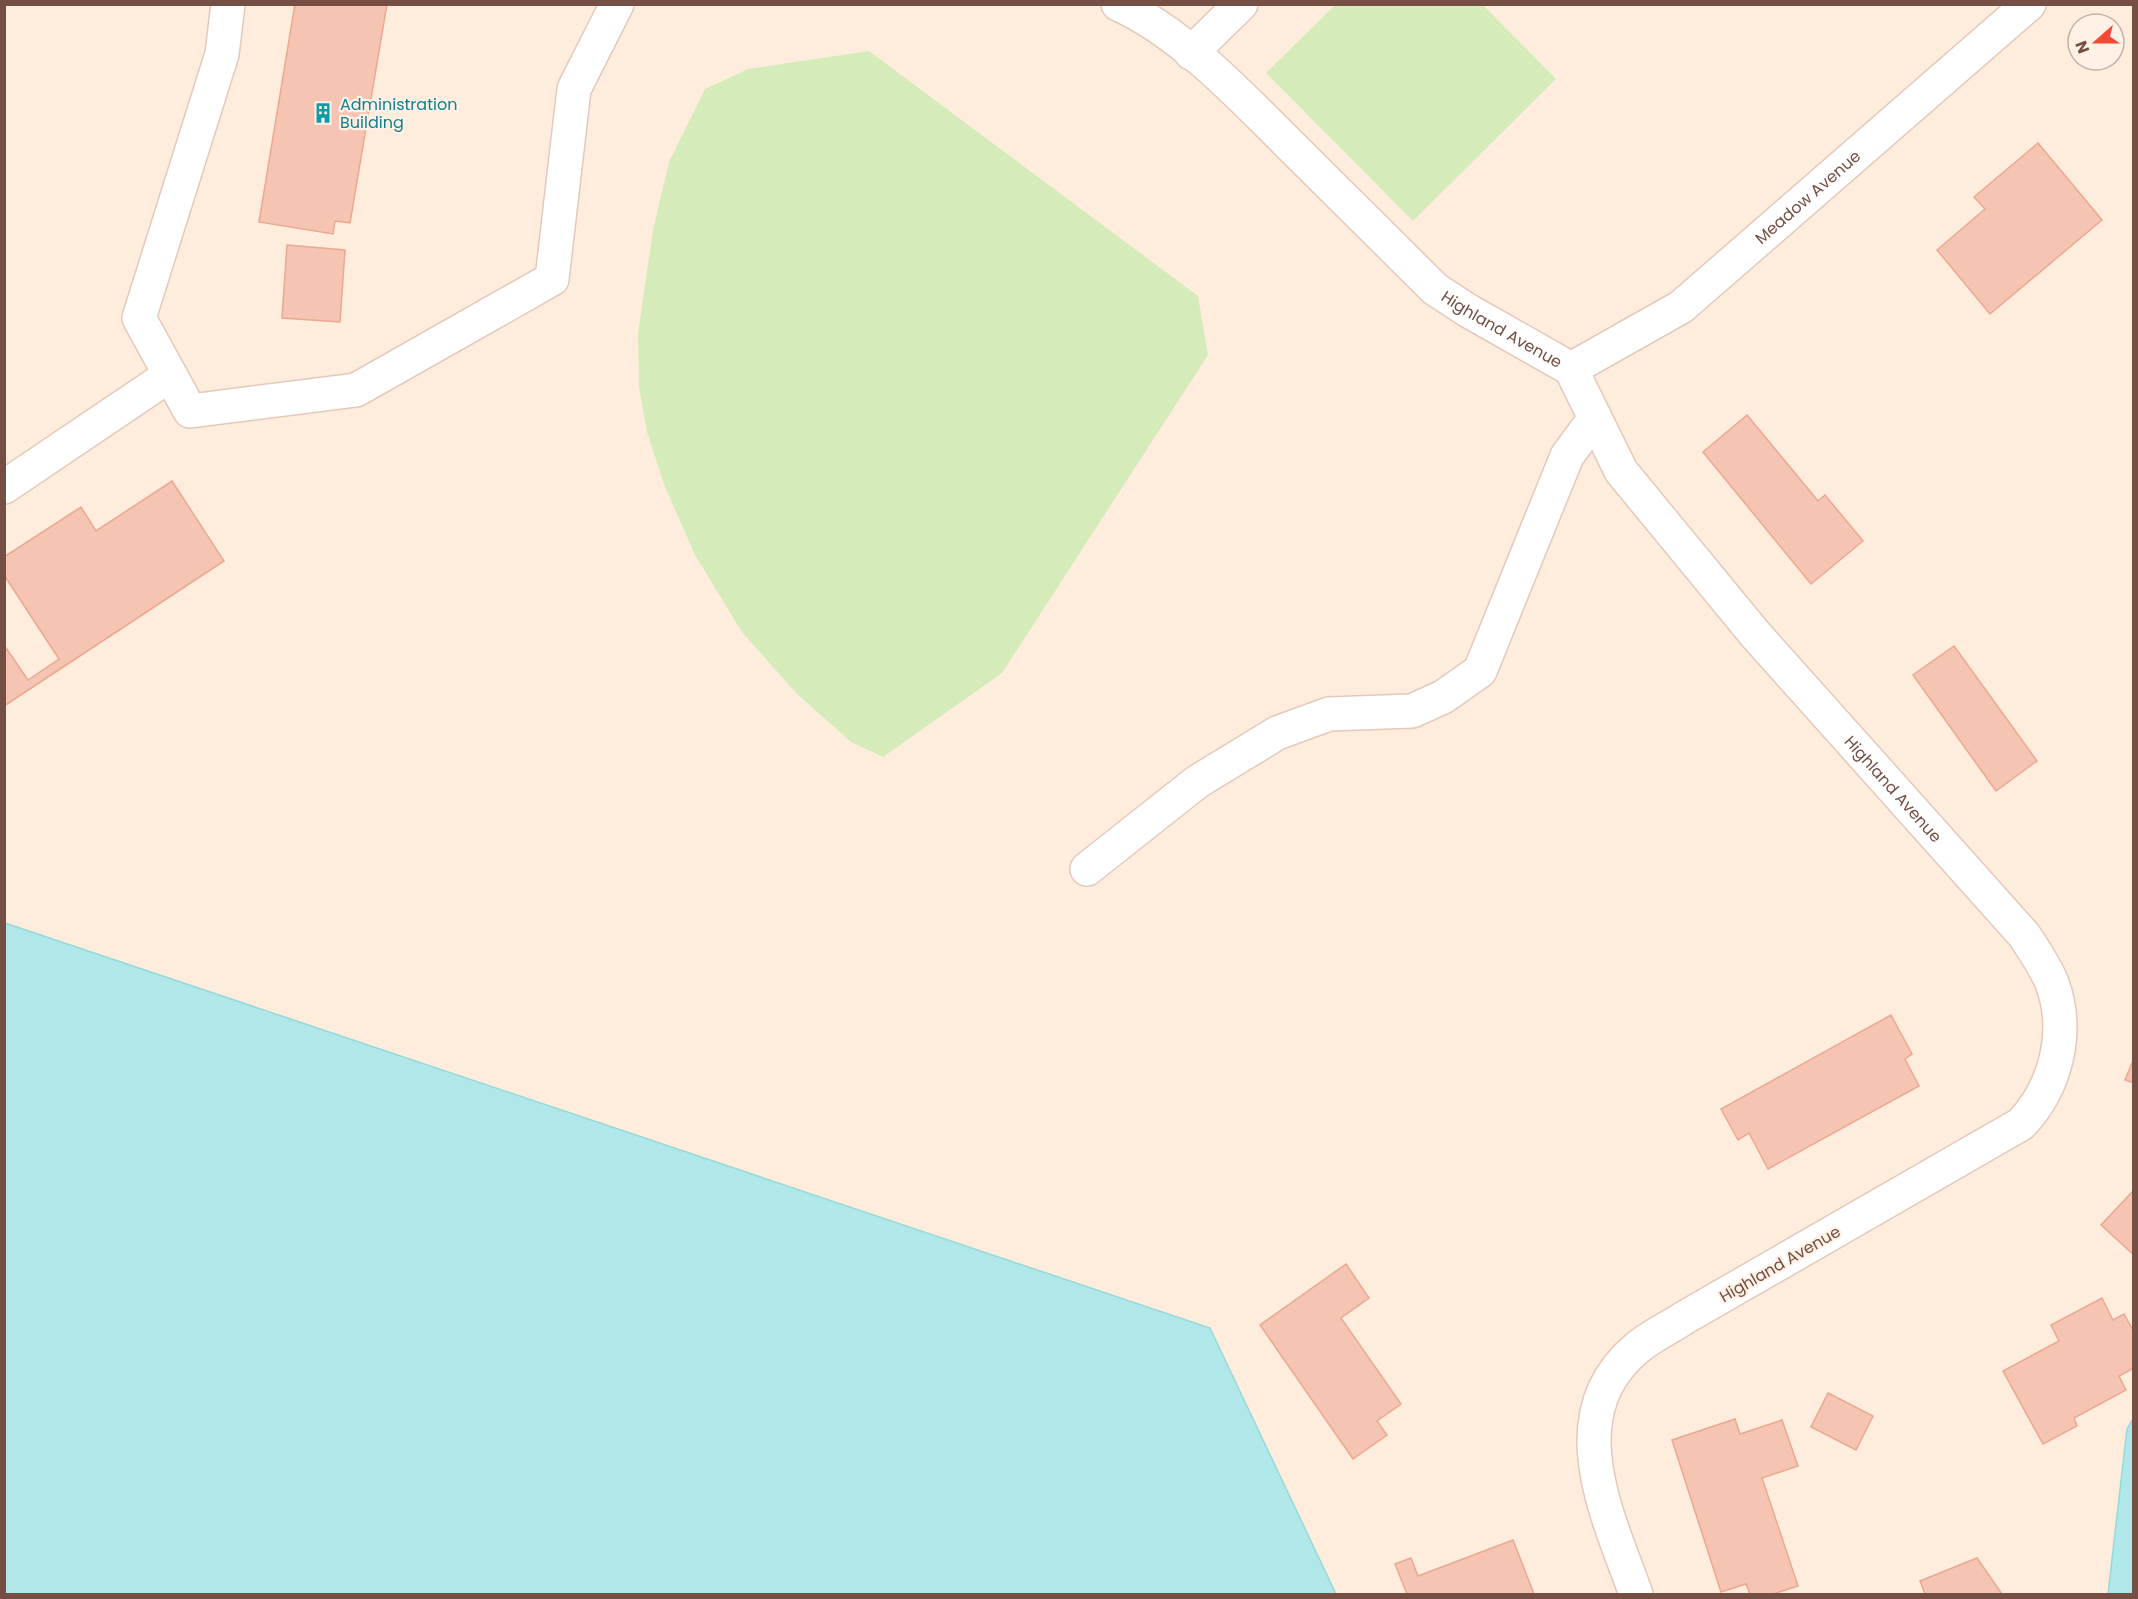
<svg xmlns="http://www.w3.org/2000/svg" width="2138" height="1599" viewBox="0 0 2138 1599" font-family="Poppins,sans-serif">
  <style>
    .green { fill: #d5ecba }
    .water { fill: #b0e8e9; stroke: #95d9db; stroke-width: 1.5 }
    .building { fill: #f6c4b2; stroke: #eaa891; stroke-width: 1.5 }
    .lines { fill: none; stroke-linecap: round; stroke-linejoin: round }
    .minor-casing { stroke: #e4c9bb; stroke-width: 36 }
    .minor { stroke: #fff; stroke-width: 33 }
    .labels { text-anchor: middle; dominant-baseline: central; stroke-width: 4.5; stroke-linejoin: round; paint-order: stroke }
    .culture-label { font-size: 16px; fill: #0d838f; stroke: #fff1e5; text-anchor: start }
    .street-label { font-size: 16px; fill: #754f43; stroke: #fff1e5 }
  </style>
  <rect width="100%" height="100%" fill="#feeddc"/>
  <!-- green -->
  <g class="green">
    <polygon points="1482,4 1556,79 1413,221 1266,73 1335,5"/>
    <polygon points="869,51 1198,296 1208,355 1002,673 883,757 851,742 797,694 742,632 695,555 665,487 647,432 639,387 638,334 653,230 669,162 705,89 748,69"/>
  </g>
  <!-- water -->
  <g class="water">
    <polygon points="5,923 1210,1328 1336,1594 5,1594"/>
    <polygon points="2133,1419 2133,1594 2108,1594 2127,1429"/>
  </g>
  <!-- building -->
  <g class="building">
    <polygon points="295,4 387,4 350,223 335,221 333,234 259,222"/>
    <polygon points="2038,143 2102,220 1990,314 1937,250 1985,209 1974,197"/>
    <polygon points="287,245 345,250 340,322 282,318"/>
    <polygon points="1747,415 1818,501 1825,495 1863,541 1811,584 1703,452"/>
    <polygon points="172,481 224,561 4,706 4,645 28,680 59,659 4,575 4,557 81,507 96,531"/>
    <polygon points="1954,646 2037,761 1996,791 1913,675"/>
    <polygon points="1891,1015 1912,1054 1905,1059 1919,1086 1768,1169 1749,1133 1738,1140 1721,1109"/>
    <polygon points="2134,1058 2134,1083 2125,1080"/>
    <polygon points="2134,1190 2134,1255 2101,1225"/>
    <polygon points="1346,1264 1369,1298 1341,1318 1401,1404 1377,1421 1387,1435 1353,1459 1260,1325"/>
    <polygon points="2102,1298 2113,1320 2124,1314 2134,1332 2134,1368 2119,1376 2126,1390 2074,1418 2077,1426 2043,1444 2003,1371 2059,1341 2051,1325"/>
    <polygon points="1828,1393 1873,1416 1856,1450 1811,1427"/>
    <polygon points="1735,1419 1740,1434 1782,1420 1798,1466 1762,1478 1798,1586 1773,1594 1750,1594 1746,1584 1721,1592 1672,1440"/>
    <polygon points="1513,1540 1534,1594 1407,1594 1395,1564 1411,1558 1418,1576"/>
    <polygon points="1977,1558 2002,1594 1925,1594 1920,1581"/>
  </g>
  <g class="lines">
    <!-- minor casing -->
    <g class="minor-casing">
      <g id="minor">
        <polyline points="228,4 222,54 139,318 190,411 356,390 552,279 574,89 617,4"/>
        <path id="s1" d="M1118 4C1180 32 1237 92 1285 140 1335 189 1385 239 1435 289L1467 310 1571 369 1621 471 1755 634 2024 935C2034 950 2045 966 2052 983 2070 1032 2056 1087 2021 1124L1684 1318C1669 1328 1651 1336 1637 1348 1557 1415 1608 1516 1636 1594"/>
        <polyline points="1191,53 1241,4"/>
        <path id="s2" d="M1571 369 1681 307 2029 4"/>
        <polyline points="4,487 170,375"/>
        <polyline points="1087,869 1197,782 1277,733 1329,714 1412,711 1443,697 1480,671 1567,456 1595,418"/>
      </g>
    </g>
    <!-- minor -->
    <use href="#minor" class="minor"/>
  </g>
  <!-- icons -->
  <defs>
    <g id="building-bare" transform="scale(1.62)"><path d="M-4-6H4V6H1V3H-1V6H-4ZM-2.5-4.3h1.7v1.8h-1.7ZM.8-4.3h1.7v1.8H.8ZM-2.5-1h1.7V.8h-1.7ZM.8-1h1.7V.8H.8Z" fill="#0f9aa8" stroke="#fff1e5" stroke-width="2.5" paint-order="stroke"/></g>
  </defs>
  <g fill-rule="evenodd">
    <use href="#building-bare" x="323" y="113"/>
  </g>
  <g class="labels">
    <!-- culture labels -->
    <g class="culture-label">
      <text x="340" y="104">Administration<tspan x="340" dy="18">Building</tspan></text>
    </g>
    <!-- street labels -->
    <g class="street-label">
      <text stroke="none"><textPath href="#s2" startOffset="294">Meadow Avenue</textPath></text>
      <text stroke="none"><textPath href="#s1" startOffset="506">Highland Avenue</textPath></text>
      <text stroke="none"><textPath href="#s1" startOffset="1118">Highland Avenue</textPath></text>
      <text transform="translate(1780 1264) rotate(-30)">Highland Avenue</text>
    </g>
  </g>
  <!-- border -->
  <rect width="2138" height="1599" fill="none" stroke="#754f43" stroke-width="12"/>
  <!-- north arrow -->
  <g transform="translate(2096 42) rotate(249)"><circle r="28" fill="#fff1e5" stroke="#c8b0a4" stroke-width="1.5"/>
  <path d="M0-4.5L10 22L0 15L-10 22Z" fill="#f54835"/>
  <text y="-9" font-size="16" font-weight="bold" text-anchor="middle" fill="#754f43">N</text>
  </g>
</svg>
